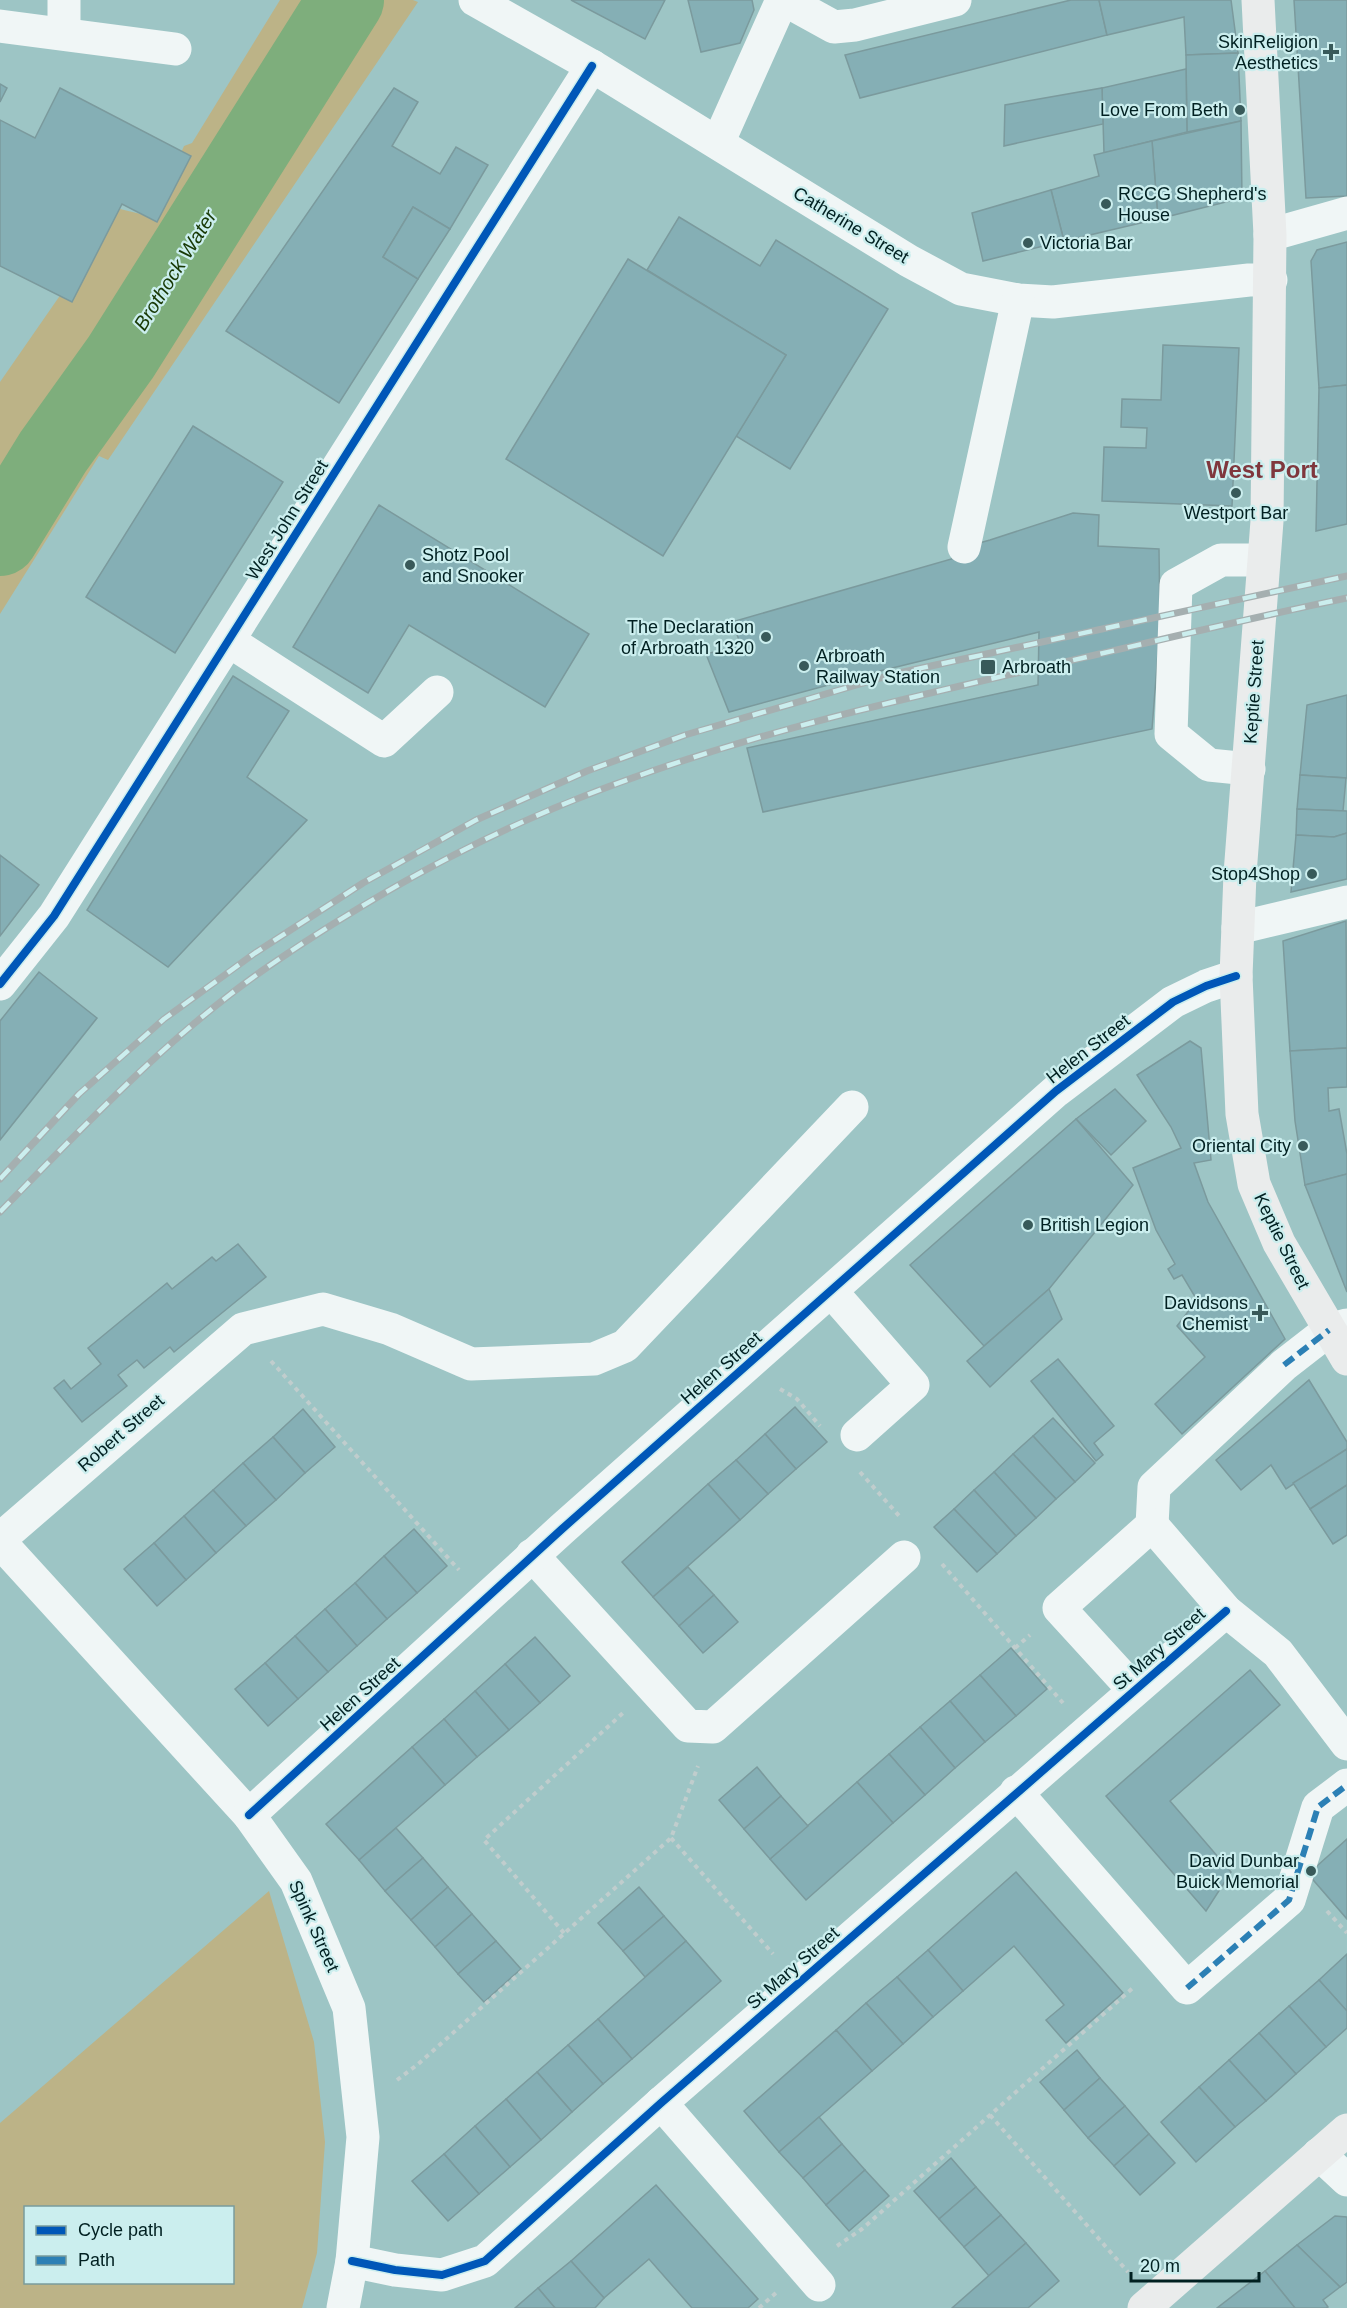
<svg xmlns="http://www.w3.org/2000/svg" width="1347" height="2308" viewBox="0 0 1347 2308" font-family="Helvetica,sans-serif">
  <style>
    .green { fill: #bcb387; fill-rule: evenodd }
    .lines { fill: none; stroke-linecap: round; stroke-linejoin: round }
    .river { stroke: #7eae7c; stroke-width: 76 }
    .building { fill: #85afb5; stroke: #7b9a9d; stroke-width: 1.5 }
    .path { stroke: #c0cdcd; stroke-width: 4; stroke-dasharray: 4.5 4.5; stroke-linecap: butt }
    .minor { stroke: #f0f6f6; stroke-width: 33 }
    .major { stroke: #eaecec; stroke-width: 33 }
    .rail-casing { stroke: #a5afb0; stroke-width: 7 }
    .rail { stroke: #cbeeee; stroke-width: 4.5; stroke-dasharray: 14; stroke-linecap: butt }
    .quiet { stroke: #2c80b5; stroke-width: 6; stroke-dasharray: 12 6; stroke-linecap: butt }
    .cycleway-casing { stroke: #cbeeee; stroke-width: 11 }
    .cycleway { stroke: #0057b8; stroke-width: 8 }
    .poi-dot { fill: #385a5a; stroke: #cbeeee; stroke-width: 2 }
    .labels { text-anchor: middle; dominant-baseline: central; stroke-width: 4.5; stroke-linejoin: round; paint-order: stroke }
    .poi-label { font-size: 18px; fill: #012021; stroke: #cbeeee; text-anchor: end }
    .street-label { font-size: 18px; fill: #012021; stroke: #cbeeee }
    .water-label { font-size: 20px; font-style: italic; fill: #183905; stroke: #cbeeee }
    .district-label { font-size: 24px; font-weight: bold; fill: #7f373d; stroke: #cbeeee }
  </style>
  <rect width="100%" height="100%" fill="#9dc5c5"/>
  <!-- green -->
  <g class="green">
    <polygon points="280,0 413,0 418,2 108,460 99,456 0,614 0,382 120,209 153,217 184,146 192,143"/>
    <path d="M269 1891 314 2042 325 2142 317 2253 302 2308H0V2123ZM26 2208H232V2282H26Z"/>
  </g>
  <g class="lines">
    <!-- river -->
    <polyline class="river" points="0,538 53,452 121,357 346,0"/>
  </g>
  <!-- building -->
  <g class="building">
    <polygon points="571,0 665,0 645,39"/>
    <polygon points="688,0 752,0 754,10 740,43 701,52"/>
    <polygon points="1071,0 1099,0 1107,35 860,98 845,55"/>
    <polygon points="1099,0 1231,0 1238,53 1186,55 1184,17 1107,35"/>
    <polygon points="1294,0 1347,0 1347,196 1306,198"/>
    <polygon points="1238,53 1241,121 1187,132 1186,55"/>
    <polygon points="1186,69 1187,132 1104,153 1102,88"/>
    <polygon points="0,84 7,88 0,102"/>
    <polygon points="60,88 191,156 157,222 122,204 72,302 0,266 0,120 35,138"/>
    <polygon points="394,88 418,102 392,146 440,174 456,147 488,165 450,229 413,207 383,257 418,279 339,403 226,331"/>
    <polygon points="1102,88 1103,124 1004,146 1005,105"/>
    <polygon points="1241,121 1242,198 1158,219 1152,141"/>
    <polygon points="1152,141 1158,219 1064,241 1051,190 1099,176 1094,155"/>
    <polygon points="1051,190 1064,241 983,261 972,213"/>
    <polygon points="413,207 450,229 418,279 383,257"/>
    <polygon points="679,217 760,266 776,240 888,309 790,469 736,436 786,355 647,270"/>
    <polygon points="1347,242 1347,385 1319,388 1311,261 1317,250"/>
    <polygon points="628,259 786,355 663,556 506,459"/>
    <polygon points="1163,345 1239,348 1232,506 1102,501 1104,447 1146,448 1147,428 1121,427 1122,399 1161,400"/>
    <polygon points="1347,385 1347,524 1316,531 1319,388"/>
    <polygon points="193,426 283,482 175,653 86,597"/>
    <polygon points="379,505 589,634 545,707 409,625 368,693 293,647"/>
    <polygon points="1073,513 1099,515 1098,546 1159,549 1160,627 1152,729 763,812 747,748 1038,685 1039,632 880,671 729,712 706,654 741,645 732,622 955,558 954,550 990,540"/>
    <polygon points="233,676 289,711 247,777 307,820 168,967 87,910"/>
    <polygon points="1347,695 1347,778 1300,775 1307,705"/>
    <polygon points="1300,775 1346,778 1343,811 1297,809"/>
    <polygon points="1297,809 1347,811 1347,833 1334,837 1296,835"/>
    <polygon points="1347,833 1347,879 1291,892 1296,835 1334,837"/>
    <polygon points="0,855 39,885 0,936"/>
    <polygon points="1346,921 1347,1048 1290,1051 1283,941"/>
    <polygon points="39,972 97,1018 0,1140 0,1021"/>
    <polygon points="1190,1041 1201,1048 1211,1160 1194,1163 1208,1202 1285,1339 1182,1434 1155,1404 1205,1357 1177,1326 1197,1300 1182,1275 1174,1279 1168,1269 1175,1264 1156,1230 1133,1168 1181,1148 1171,1127 1137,1075"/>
    <polygon points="1347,1048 1347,1087 1328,1088 1329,1111 1339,1109 1347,1154 1347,1174 1305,1185 1295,1121 1290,1051"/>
    <polygon points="1115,1089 1146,1121 1111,1155 1076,1119"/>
    <polygon points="1076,1119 1133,1185 1049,1289 984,1346 910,1265"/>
    <polygon points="1347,1174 1347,1292 1305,1185"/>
    <polygon points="238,1244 266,1277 174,1352 170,1347 144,1368 137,1360 118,1375 127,1386 82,1422 54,1388 64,1380 71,1389 101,1364 88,1348 167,1283 172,1289 212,1257 216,1261"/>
    <polygon points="1049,1289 1062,1319 990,1387 967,1361"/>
    <polygon points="1058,1359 1114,1426 1094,1443 1103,1455 1096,1461 1031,1381"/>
    <polygon points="1309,1380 1347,1442 1347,1449 1286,1489 1271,1465 1241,1490 1216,1460"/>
    <polygon points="795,1407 827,1442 796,1469 765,1434"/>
    <polygon points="303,1409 335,1447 305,1473 273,1437"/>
    <polygon points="1053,1418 1095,1463 1075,1482 1033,1436"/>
    <polygon points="765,1434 796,1469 768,1494 736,1460"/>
    <polygon points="1033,1436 1075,1482 1056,1499 1013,1454"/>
    <polygon points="273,1437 305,1473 276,1500 243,1463"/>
    <polygon points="1347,1449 1347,1485 1310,1509 1293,1483"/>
    <polygon points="1013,1454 1056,1499 1036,1518 994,1472"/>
    <polygon points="736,1460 768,1494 740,1520 708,1484"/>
    <polygon points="243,1463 276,1500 246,1526 213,1490"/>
    <polygon points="994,1472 1036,1518 1016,1536 974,1490"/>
    <polygon points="708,1484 740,1520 653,1597 622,1562"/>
    <polygon points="1347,1485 1347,1535 1333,1544 1310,1509"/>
    <polygon points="213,1490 246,1526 216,1553 184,1516"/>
    <polygon points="974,1490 1016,1536 997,1554 954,1509"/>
    <polygon points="954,1509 997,1554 977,1572 934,1527"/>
    <polygon points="184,1516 216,1553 186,1580 154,1543"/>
    <polygon points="414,1529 447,1566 417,1593 384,1556"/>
    <polygon points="154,1543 186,1580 157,1606 124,1569"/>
    <polygon points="384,1556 417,1593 387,1619 355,1583"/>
    <polygon points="688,1567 714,1595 679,1626 653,1597"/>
    <polygon points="355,1583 387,1619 357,1646 325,1609"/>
    <polygon points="714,1595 738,1622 703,1653 679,1626"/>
    <polygon points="325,1609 357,1646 328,1672 295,1636"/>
    <polygon points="295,1636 328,1672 298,1699 265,1663"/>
    <polygon points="535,1637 570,1676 540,1703 505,1664"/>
    <polygon points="1011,1648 1047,1689 1016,1716 980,1675"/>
    <polygon points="265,1663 298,1699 268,1726 235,1689"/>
    <polygon points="505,1664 540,1703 509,1730 475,1691"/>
    <polygon points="1250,1670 1280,1705 1170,1801 1231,1872 1206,1911 1106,1796"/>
    <polygon points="980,1675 1016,1716 985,1742 950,1701"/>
    <polygon points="475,1691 509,1730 477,1757 444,1719"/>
    <polygon points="950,1701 985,1742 955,1768 920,1727"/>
    <polygon points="444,1719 477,1757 445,1785 412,1747"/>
    <polygon points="920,1727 955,1768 925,1795 889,1754"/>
    <polygon points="412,1747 445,1785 359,1860 326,1824"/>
    <polygon points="889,1754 925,1795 893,1823 857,1782"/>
    <polygon points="757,1767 781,1796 744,1829 719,1800"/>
    <polygon points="857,1782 893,1823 806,1900 770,1859"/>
    <polygon points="781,1796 808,1826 770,1859 744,1829"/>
    <polygon points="396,1828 423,1858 385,1891 359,1860"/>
    <polygon points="1347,1839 1347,1919 1308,1874"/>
    <polygon points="423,1858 448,1887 411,1920 385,1891"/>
    <polygon points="1016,1872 1123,1993 1066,2043 1046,2020 1064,2005 1014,1946 963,1991 928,1950"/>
    <polygon points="448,1887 472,1914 435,1947 411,1920"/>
    <polygon points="639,1887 664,1916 623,1951 598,1923"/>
    <polygon points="472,1914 496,1941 458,1974 435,1947"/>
    <polygon points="664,1916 686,1941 645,1977 623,1951"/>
    <polygon points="496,1941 521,1969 484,2002 458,1974"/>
    <polygon points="686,1941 721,1981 632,2059 598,2019"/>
    <polygon points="928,1950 963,1991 933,2017 897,1977"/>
    <polygon points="1347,1954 1347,2011 1319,1980"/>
    <polygon points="897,1977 933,2017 903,2044 866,2003"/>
    <polygon points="1319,1980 1347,2011 1347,2028 1326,2047 1289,2006"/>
    <polygon points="866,2003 903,2044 872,2071 836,2030"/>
    <polygon points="1289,2006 1326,2047 1296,2074 1259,2033"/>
    <polygon points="598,2019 632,2059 603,2084 568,2045"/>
    <polygon points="836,2030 872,2071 779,2152 744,2111"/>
    <polygon points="1259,2033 1296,2074 1266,2101 1229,2060"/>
    <polygon points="568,2045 603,2084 572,2112 537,2072"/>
    <polygon points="1077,2050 1100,2078 1064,2110 1040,2082"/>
    <polygon points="1229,2060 1266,2101 1235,2127 1199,2087"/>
    <polygon points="537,2072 572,2112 541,2140 506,2099"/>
    <polygon points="1100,2078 1125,2106 1088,2138 1064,2110"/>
    <polygon points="1199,2087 1235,2127 1196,2162 1161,2122"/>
    <polygon points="506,2099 541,2140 510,2167 475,2126"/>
    <polygon points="1125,2106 1149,2134 1114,2166 1088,2138"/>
    <polygon points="819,2117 842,2144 803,2178 779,2152"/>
    <polygon points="475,2126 510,2167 479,2194 444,2154"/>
    <polygon points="1149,2134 1175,2163 1140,2195 1114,2166"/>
    <polygon points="842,2144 865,2170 826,2205 803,2178"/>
    <polygon points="444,2154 479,2194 448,2221 412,2181"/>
    <polygon points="951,2158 976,2187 939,2219 914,2191"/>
    <polygon points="865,2170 889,2196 849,2231 826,2205"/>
    <polygon points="656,2185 758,2299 748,2308 692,2308 649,2259 604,2298 571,2261"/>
    <polygon points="976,2187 1001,2215 964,2247 939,2219"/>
    <polygon points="1001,2215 1026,2243 989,2276 964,2247"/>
    <polygon points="1335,2216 1347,2217 1347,2282 1340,2287 1297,2245"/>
    <polygon points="1026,2243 1059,2281 1028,2308 952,2308"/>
    <polygon points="1297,2245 1340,2287 1323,2300 1328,2307 1326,2308 1295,2308 1265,2271"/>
    <polygon points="571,2261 604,2298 595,2308 555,2308 538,2288"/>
    <polygon points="1265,2271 1295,2308 1217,2308"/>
    <polygon points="538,2288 555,2308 515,2308"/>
  </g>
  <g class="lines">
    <!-- path -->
    <g class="path">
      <polyline points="271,1361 459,1570"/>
      <polyline points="780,1389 797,1399 820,1426"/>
      <polyline points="860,1472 901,1518"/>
      <polyline points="942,1564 1063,1703"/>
      <polyline points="1015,1648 1030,1635"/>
      <polyline points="671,1838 773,1954"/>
      <polyline points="1327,1911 1347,1933"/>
      <polyline points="564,1933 484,1840 623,1713"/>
      <polyline points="397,2080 417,2065 671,1838 698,1766"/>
      <polyline points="990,2115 1128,2272"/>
      <polyline points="837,2246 862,2229 1134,1987"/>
      <polyline points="759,2308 776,2293"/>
    </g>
    <!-- minor -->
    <g class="minor">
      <polyline points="475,0 592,66 909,261 961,289 1018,300 1053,302 1249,280 1271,280"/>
      <polyline points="785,0 834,27 855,25 955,0"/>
      <polyline points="0,26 175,49"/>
      <polyline points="64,33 64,0"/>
      <polyline points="718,143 782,0"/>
      <polyline points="1270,235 1347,213"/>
      <polyline points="964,547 1018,300"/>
      <polyline points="229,641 384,741 437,692"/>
      <polyline points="1249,769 1209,765 1171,734 1176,585 1221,560 1263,560"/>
      <polyline points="1238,928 1347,902"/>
      <polyline points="0,984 54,916 592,66"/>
      <polyline points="831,1291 913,1385 857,1435"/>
      <polyline points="1152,1525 1154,1487 1284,1365 1329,1330 1347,1325"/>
      <polyline points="0,1539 243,1329 323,1309 390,1329 471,1364 594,1359 625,1346 852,1107"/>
      <polyline points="0,1542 249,1815 296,1881 349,2008 363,2137 352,2261 343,2308"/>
      <polyline points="532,1555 688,1726 713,1727 904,1557"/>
      <polyline points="1134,1690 1059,1608 1152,1525 1226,1611 1278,1653 1347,1744"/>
      <polyline points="1016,1792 1187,1988 1289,1900 1318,1807 1347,1785"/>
      <polyline points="249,1815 562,1529 1056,1091 1173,1002 1206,986 1236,976"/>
      <polyline points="661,2103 819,2285"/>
      <polyline points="1319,2154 1347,2180"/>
      <polyline points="352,2261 395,2270 442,2275 485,2261 661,2103 1226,1611"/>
    </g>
    <!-- major -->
    <g class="major">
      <polyline points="1258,0 1270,235 1267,521 1240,874 1236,976 1242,1114 1254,1184 1279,1243 1347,1359"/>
      <polyline points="1144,2308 1347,2130"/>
    </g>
    <!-- rail casing -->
    <g class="rail-casing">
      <g id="rail">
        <polyline points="0,1179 79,1094 164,1019 255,953 363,883 476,820 587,771 685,735 894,674 1347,576"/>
        <path d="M0 1212C85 1125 169 1035 269 966 371 896 481 835 597 791 741 736 893 701 1043 667 1144 644 1245 619 1347 598"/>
      </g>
    </g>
    <!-- rail -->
    <use href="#rail" class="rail"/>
    <!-- quiet -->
    <g class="quiet">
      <polyline points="1284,1365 1329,1330"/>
      <polyline points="1187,1988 1289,1900 1318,1807 1347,1785"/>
    </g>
    <!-- cycleway casing -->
    <g class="cycleway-casing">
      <g id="cycleway">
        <polyline points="0,984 54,916 592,66"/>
        <polyline points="249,1815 562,1529 1056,1091 1173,1002 1206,986 1236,976"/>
        <polyline points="352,2261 395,2270 442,2275 485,2261 661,2103 1226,1611"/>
      </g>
    </g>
    <!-- cycleway -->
    <use href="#cycleway" class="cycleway"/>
  </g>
  <!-- markers -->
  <g class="poi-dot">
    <path d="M1328 43h6v6h6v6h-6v6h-6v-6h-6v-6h6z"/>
    <circle cx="1240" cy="110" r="6"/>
    <circle cx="1106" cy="204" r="6"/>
    <circle cx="1028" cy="243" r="6"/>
    <circle cx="1236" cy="493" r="6"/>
    <circle cx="410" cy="565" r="6"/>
    <circle cx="766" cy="637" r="6"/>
    <circle cx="804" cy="666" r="6"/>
    <rect x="980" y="659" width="16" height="16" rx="3"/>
    <circle cx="1312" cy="874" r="6"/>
    <circle cx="1303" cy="1146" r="6"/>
    <circle cx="1028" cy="1225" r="6"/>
    <path d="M1257 1304h6v6h6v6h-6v6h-6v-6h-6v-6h6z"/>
    <circle cx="1311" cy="1871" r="6"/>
  </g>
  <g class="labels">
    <!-- poi labels -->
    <g class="poi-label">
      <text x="1318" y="42">SkinReligion<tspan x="1318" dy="21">Aesthetics</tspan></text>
      <text x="1228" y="110">Love From Beth</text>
      <text x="1118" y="194" text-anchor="start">RCCG Shepherd's<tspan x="1118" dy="21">House</tspan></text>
      <text x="1040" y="243" text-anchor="start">Victoria Bar</text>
      <text x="1236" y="513" text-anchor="middle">Westport Bar</text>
      <text x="422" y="555" text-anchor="start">Shotz Pool<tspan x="422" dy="21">and Snooker</tspan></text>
      <text x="754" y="627">The Declaration<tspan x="754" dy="21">of Arbroath 1320</tspan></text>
      <text x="816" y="656" text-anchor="start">Arbroath<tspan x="816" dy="21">Railway Station</tspan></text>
      <text x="1002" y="667" text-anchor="start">Arbroath</text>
      <text x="1300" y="874">Stop4Shop</text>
      <text x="1291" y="1146">Oriental City</text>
      <text x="1040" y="1225" text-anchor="start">British Legion</text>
      <text x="1248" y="1303">Davidsons<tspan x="1248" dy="21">Chemist</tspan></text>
      <text x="1299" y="1861">David Dunbar<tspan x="1299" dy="21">Buick Memorial</tspan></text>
    </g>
    <!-- street labels -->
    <g class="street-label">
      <text transform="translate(851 225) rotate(31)">Catherine Street</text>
      <text transform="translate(287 520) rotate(-58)">West John Street</text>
      <text transform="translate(1254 692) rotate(-86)">Keptie Street</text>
      <text transform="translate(1088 1049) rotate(-38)">Helen Street</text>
      <text transform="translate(1282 1241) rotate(64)">Keptie Street</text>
      <text transform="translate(721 1368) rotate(-41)">Helen Street</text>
      <text transform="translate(121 1433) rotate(-41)">Robert Street</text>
      <text transform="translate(1159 1649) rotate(-41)">St Mary Street</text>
      <text transform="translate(360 1694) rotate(-42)">Helen Street</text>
      <text transform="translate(314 1926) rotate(66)">Spink Street</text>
      <text transform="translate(793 1968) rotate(-41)">St Mary Street</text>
    </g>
    <!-- water labels -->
    <g class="water-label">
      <text transform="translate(175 270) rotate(-58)">Brothock Water</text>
    </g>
    <!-- district labels -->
    <g class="district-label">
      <text x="1262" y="469">West Port</text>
    </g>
  </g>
  <!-- legend -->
  <rect x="24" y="2206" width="210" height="78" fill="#cbeeee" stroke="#7a9c9c" stroke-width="1.5"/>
  <rect x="36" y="2226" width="30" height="9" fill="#0057b8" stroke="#7a9c9c" stroke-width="1.5"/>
  <text x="78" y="2236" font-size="18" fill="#012021">Cycle path</text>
  <rect x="36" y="2256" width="30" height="9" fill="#2c80b5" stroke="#7a9c9c" stroke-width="1.5"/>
  <text x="78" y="2266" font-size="18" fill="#012021">Path</text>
  <!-- scale -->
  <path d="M1131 2272v9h128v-9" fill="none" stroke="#012021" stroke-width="3"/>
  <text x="1140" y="2272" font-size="18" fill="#012021" stroke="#cbeeee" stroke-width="4.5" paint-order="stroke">20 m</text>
</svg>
